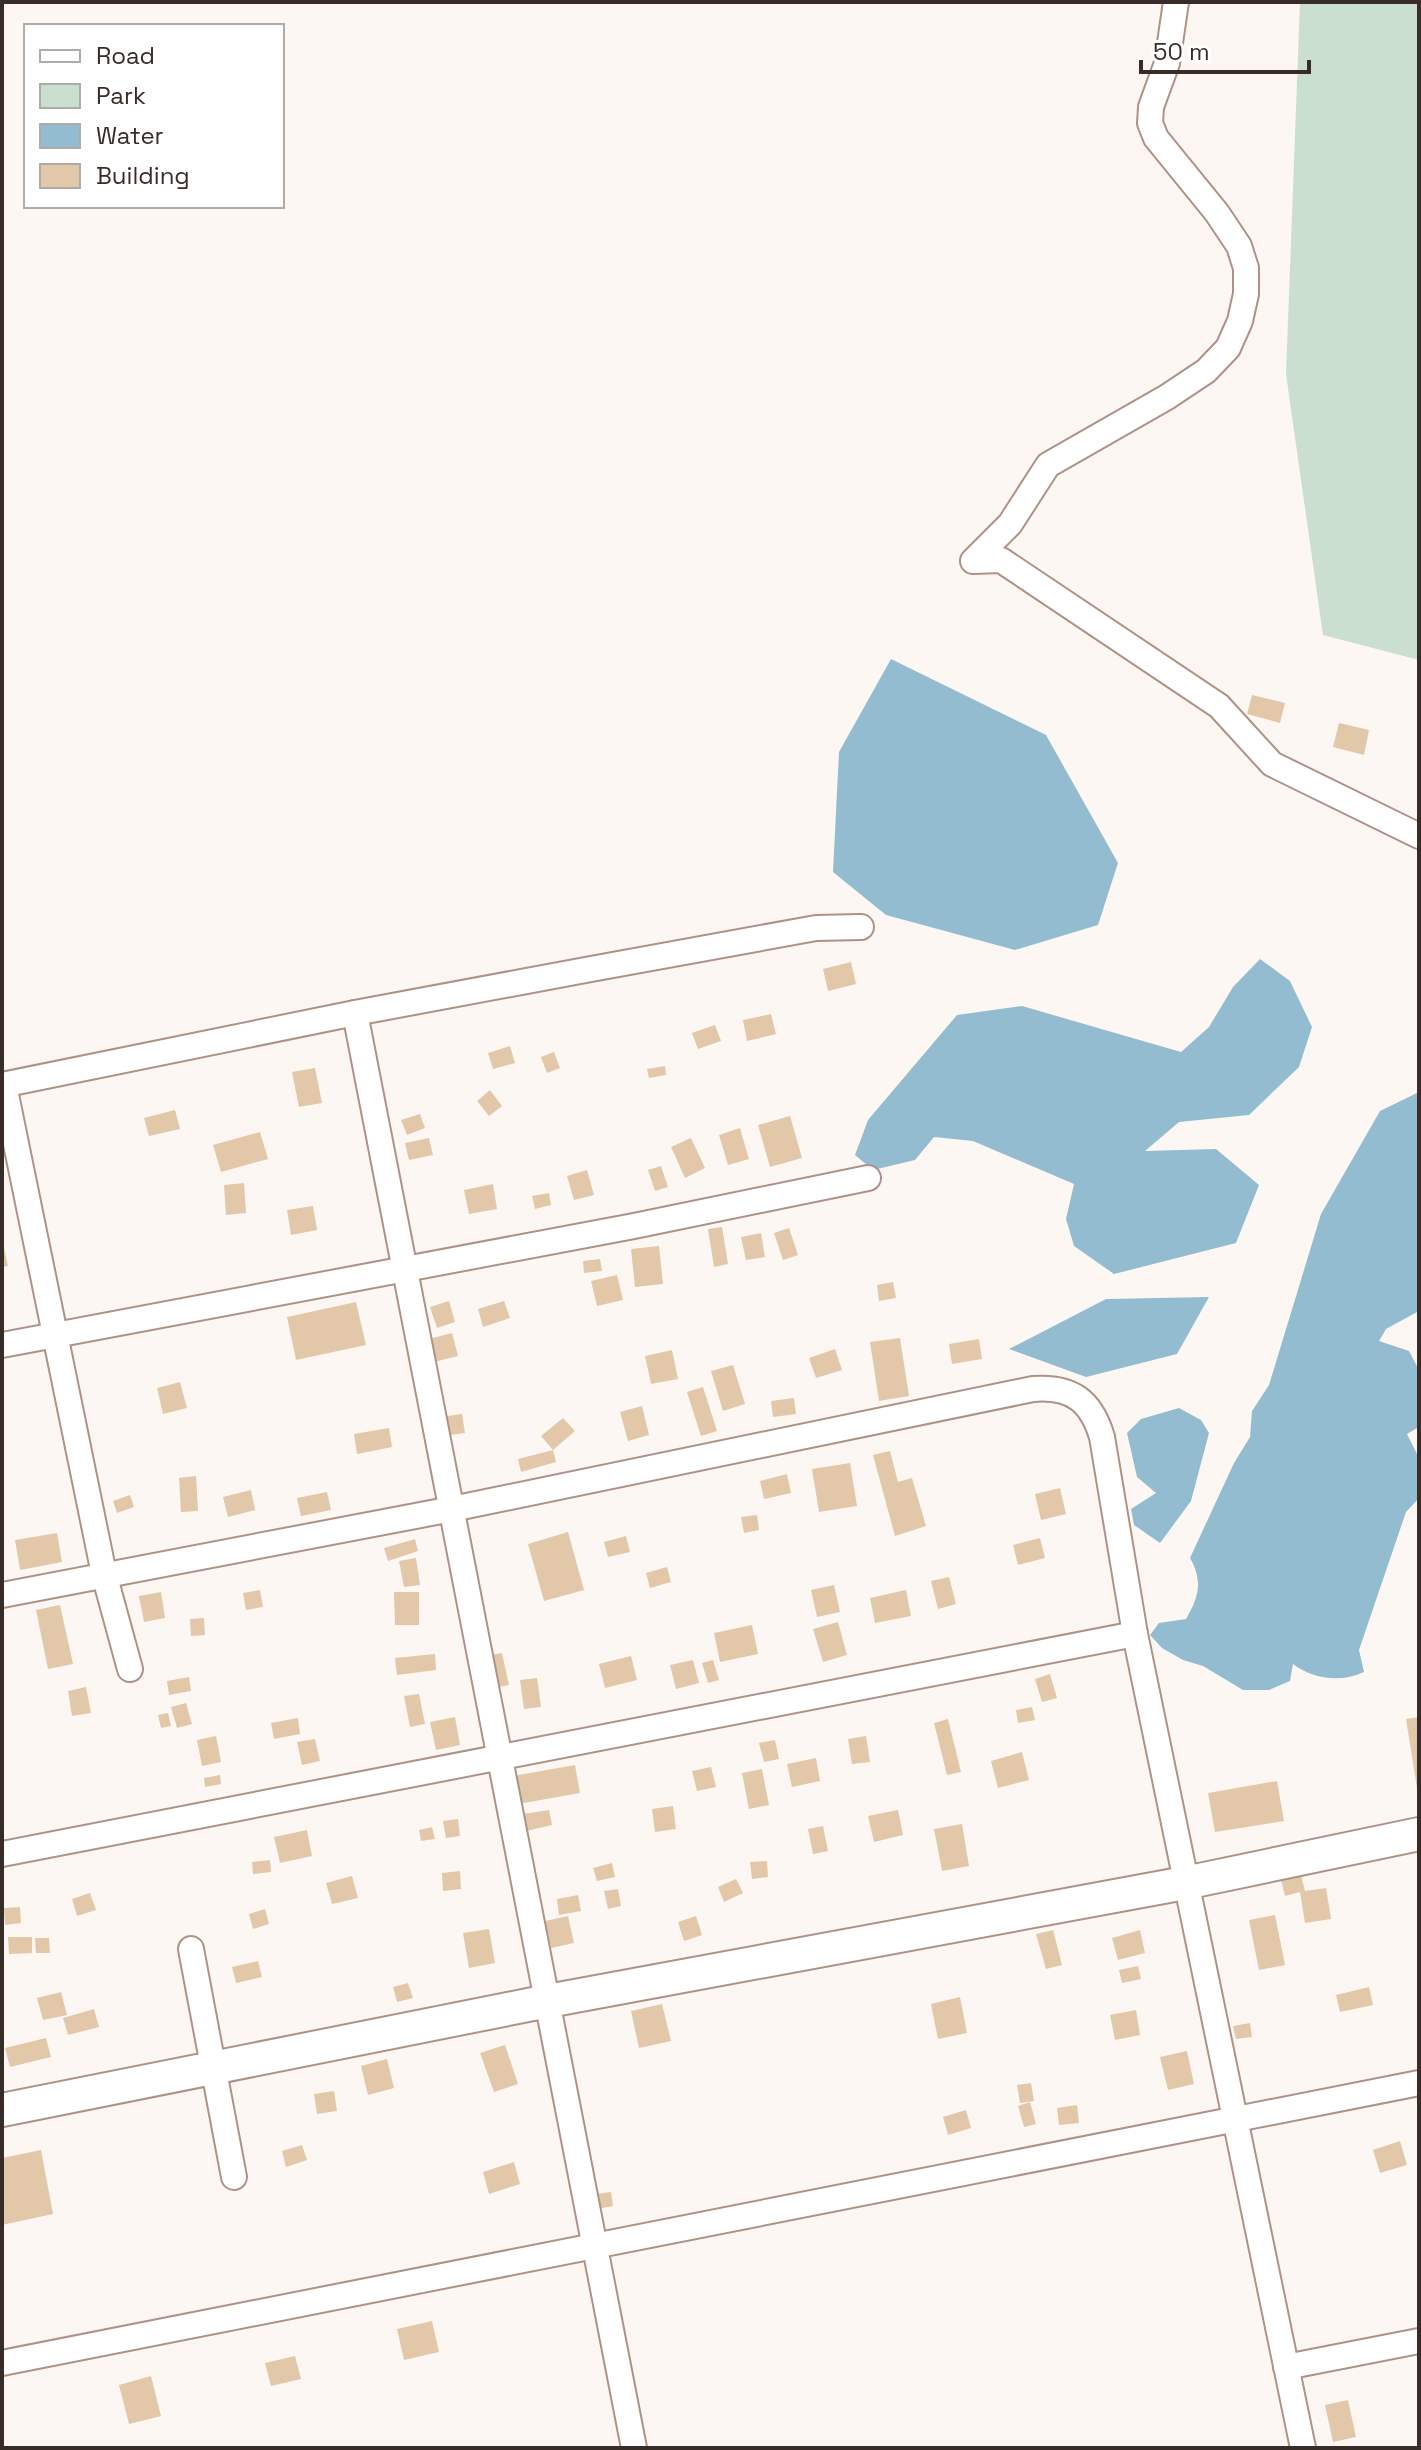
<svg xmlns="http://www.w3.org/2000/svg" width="1421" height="2450" viewBox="0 0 1421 2450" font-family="'Space Grotesk',sans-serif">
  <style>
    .green { fill: #cadfd0 }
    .water { fill: #94bcd0 }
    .building { fill: #e3c7a9 }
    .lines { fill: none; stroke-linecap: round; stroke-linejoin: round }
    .minor-casing { stroke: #af9287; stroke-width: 28 }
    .tertiary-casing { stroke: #af9287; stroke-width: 36 }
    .minor { stroke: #fff; stroke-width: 24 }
    .tertiary { stroke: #fff; stroke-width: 32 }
  </style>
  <rect width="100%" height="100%" fill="#fdf7f4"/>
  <!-- green -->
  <polygon class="green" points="1300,2 1419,2 1419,660 1323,635 1286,374"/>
  <!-- water -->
  <g class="water">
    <polygon points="891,659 1046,735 1118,863 1098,925 1015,950 886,915 833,872 839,752"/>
    <polygon points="1260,959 1290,981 1312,1027 1299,1067 1249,1115 1179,1122 1145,1151 1216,1149 1259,1185 1236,1243 1114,1274 1074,1246 1066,1219 1074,1184 973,1141 934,1137 915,1160 873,1170 855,1155 868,1120 957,1015 1022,1006 1181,1052 1209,1027 1233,987"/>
    <path d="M1419 1092V1311L1386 1329 1379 1341 1409 1351 1419 1370V1427L1407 1434 1419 1458V1498L1406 1512 1359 1650 1364 1672C1341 1683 1312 1679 1293 1664L1290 1681 1269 1690H1243L1203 1666 1183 1660 1162 1648 1150 1635 1159 1623 1186 1619C1199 1597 1203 1581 1190 1558L1234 1463 1250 1437 1252 1411 1269 1385 1321 1214 1380 1111Z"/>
    <polygon points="1209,1297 1177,1354 1086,1377 1009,1349 1106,1299"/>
    <polygon points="1179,1408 1201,1420 1209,1433 1191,1501 1160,1543 1134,1525 1131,1509 1156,1493 1137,1477 1127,1433 1141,1419"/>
  </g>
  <!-- building -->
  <g class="building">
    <polygon points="1252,695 1285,703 1280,723 1247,714"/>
    <polygon points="1339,723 1369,730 1364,755 1333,747"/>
    <polygon points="851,962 856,984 828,991 823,969"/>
    <polygon points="771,1014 776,1034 747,1041 743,1020"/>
    <polygon points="715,1025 721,1041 698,1049 692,1033"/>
    <polygon points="510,1046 515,1063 493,1069 488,1053"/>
    <polygon points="554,1052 560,1068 547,1073 541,1057"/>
    <polygon points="665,1066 666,1075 649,1078 647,1069"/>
    <polygon points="315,1068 322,1103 299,1107 292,1072"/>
    <polygon points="490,1090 502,1106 489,1116 477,1101"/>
    <polygon points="175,1110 180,1129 149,1136 144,1118"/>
    <polygon points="420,1114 425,1128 407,1135 401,1120"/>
    <polygon points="790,1116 802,1158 770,1167 758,1125"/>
    <polygon points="740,1128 749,1159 728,1165 719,1135"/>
    <polygon points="260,1132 268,1159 221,1172 213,1145"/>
    <polygon points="429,1138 433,1155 409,1160 405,1143"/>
    <polygon points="691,1138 705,1168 685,1178 671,1147"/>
    <polygon points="661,1166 668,1187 655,1191 648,1170"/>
    <polygon points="587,1170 594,1195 574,1200 567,1176"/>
    <polygon points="244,1183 246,1213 226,1215 224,1185"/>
    <polygon points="493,1184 497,1209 469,1214 464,1190"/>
    <polygon points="549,1193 551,1205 535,1209 532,1196"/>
    <polygon points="313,1206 317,1230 291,1235 287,1210"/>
    <polygon points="722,1227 728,1264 714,1267 708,1229"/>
    <polygon points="789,1228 798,1255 783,1260 774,1233"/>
    <polygon points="761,1233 765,1257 746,1260 741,1237"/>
    <polygon points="2,1239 8,1266 2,1267"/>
    <polygon points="659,1246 663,1284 635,1287 631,1249"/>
    <polygon points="600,1259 602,1271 584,1273 583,1261"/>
    <polygon points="617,1275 623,1300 597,1306 591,1281"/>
    <polygon points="893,1282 896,1298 879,1301 877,1285"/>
    <polygon points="449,1301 455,1322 437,1328 430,1307"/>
    <polygon points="504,1301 510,1318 483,1327 478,1309"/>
    <polygon points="356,1302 366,1345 296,1360 287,1317"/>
    <polygon points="452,1333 458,1356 430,1363 425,1340"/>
    <polygon points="900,1338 909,1396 879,1401 870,1342"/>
    <polygon points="979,1339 982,1359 952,1364 949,1344"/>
    <polygon points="835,1349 842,1370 816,1378 809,1358"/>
    <polygon points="672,1350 678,1379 651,1384 645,1356"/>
    <polygon points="733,1365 745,1404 723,1411 711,1371"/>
    <polygon points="180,1382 187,1408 163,1414 157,1388"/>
    <polygon points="703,1387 717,1431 701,1436 687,1392"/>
    <polygon points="794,1398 796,1414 773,1417 771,1401"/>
    <polygon points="642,1406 649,1435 628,1441 620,1412"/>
    <polygon points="462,1414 465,1433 450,1435 447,1416"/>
    <polygon points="563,1418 575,1431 553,1450 556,1462 521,1472 518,1459 553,1450 541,1436"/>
    <polygon points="389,1428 392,1447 357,1454 354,1434"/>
    <polygon points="890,1451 898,1482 912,1478 926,1526 895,1536 873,1455"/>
    <polygon points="850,1463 857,1506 819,1512 812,1469"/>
    <polygon points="787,1474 791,1493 764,1499 760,1481"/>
    <polygon points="196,1476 198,1511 181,1512 179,1478"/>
    <polygon points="1060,1488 1066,1514 1041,1520 1035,1494"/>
    <polygon points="251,1490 255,1510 228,1517 223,1497"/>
    <polygon points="327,1492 331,1510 301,1516 297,1498"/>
    <polygon points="130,1495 134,1507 117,1513 113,1501"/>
    <polygon points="757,1515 759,1530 744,1533 741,1517"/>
    <polygon points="568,1532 584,1590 544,1601 528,1544"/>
    <polygon points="57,1533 62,1562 20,1570 15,1540"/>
    <polygon points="626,1536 630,1552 608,1557 604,1542"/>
    <polygon points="1040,1538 1045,1558 1018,1565 1013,1545"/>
    <polygon points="415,1539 418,1551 388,1561 384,1548"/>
    <polygon points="416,1558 420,1585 404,1587 399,1561"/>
    <polygon points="667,1567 671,1582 650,1588 646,1573"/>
    <polygon points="949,1577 956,1604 938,1609 931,1581"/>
    <polygon points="834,1585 840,1612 817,1617 811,1590"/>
    <polygon points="260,1590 263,1607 246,1610 243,1593"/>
    <polygon points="906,1590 911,1616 875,1623 870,1598"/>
    <polygon points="161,1592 165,1618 144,1622 139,1596"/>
    <polygon points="394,1592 419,1592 419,1625 395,1625"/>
    <polygon points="60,1605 73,1664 48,1669 36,1610"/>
    <polygon points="204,1618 205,1635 191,1636 190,1619"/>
    <polygon points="838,1622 847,1655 823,1662 813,1629"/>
    <polygon points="752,1625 758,1654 720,1662 714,1633"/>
    <polygon points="502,1653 509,1685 493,1688 485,1656"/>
    <polygon points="435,1654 436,1670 397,1675 395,1658"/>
    <polygon points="631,1656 637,1680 605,1688 599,1664"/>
    <polygon points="693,1660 699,1683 676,1689 670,1665"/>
    <polygon points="713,1660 719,1680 708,1683 702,1663"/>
    <polygon points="1050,1674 1057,1698 1042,1702 1035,1679"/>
    <polygon points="189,1677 191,1691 169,1695 167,1681"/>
    <polygon points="537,1678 541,1707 524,1709 520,1680"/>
    <polygon points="86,1687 91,1713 72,1716 68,1691"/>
    <polygon points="419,1694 425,1724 410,1727 404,1696"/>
    <polygon points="186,1703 192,1724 177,1728 171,1707"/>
    <polygon points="1032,1707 1035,1720 1018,1723 1016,1710"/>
    <polygon points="168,1713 171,1726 161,1728 158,1715"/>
    <polygon points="455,1717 460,1745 436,1750 430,1722"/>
    <polygon points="1419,1717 1419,1788 1417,1788 1406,1719"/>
    <polygon points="298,1718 300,1734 274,1739 271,1723"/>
    <polygon points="948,1719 961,1772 947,1775 934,1723"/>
    <polygon points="216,1736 221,1762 202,1766 197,1740"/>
    <polygon points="866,1736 870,1762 852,1764 848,1739"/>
    <polygon points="315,1739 320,1761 302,1765 297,1742"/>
    <polygon points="775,1740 779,1759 764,1762 759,1743"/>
    <polygon points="1022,1752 1029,1780 998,1788 991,1761"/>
    <polygon points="816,1758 820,1781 792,1787 787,1764"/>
    <polygon points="575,1765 580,1793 518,1804 513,1776"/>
    <polygon points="711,1767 716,1787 697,1791 692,1771"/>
    <polygon points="762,1769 769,1805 749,1809 742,1773"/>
    <polygon points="220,1775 221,1784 205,1787 204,1778"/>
    <polygon points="1277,1781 1284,1821 1215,1832 1208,1793"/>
    <polygon points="673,1806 676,1829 655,1832 652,1809"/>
    <polygon points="549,1810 552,1825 526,1831 523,1814"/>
    <polygon points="898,1810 903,1835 874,1842 868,1816"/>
    <polygon points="458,1819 460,1836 446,1838 443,1821"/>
    <polygon points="962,1824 969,1866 942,1871 934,1829"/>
    <polygon points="823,1826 828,1851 813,1854 808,1829"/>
    <polygon points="432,1827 435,1839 421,1841 419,1830"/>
    <polygon points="307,1830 312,1856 280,1863 274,1837"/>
    <polygon points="270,1860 271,1872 253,1874 252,1862"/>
    <polygon points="767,1861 768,1877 752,1879 750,1862"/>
    <polygon points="612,1863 615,1877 597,1881 593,1868"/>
    <polygon points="460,1871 461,1889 443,1891 442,1873"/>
    <polygon points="1300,1871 1305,1891 1326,1888 1331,1919 1305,1923 1300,1892 1285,1896 1280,1876"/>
    <polygon points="352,1876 358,1898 332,1904 326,1883"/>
    <polygon points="736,1879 743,1893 724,1902 718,1887"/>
    <polygon points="618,1889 621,1906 608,1909 604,1891"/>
    <polygon points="90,1893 96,1910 77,1916 72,1899"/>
    <polygon points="578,1895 581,1911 559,1915 557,1899"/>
    <polygon points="20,1907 21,1923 5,1925 4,1908"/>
    <polygon points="265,1909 269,1924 253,1929 249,1914"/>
    <polygon points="1275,1915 1285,1965 1259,1970 1249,1920"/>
    <polygon points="568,1916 574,1943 551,1948 545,1921"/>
    <polygon points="696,1916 702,1935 684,1941 678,1922"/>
    <polygon points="489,1929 495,1963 469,1968 463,1933"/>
    <polygon points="1053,1930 1062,1965 1046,1969 1036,1934"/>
    <polygon points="1140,1930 1145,1953 1118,1960 1112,1938"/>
    <polygon points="8,1937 32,1937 32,1953 9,1954"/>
    <polygon points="35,1938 49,1938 50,1953 36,1953"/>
    <polygon points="258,1961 262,1977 236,1983 232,1967"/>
    <polygon points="1138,1966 1141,1979 1122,1983 1119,1970"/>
    <polygon points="408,1983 413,1998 397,2002 393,1987"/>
    <polygon points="1369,1987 1373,2005 1340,2012 1336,1995"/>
    <polygon points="61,1992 67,2015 43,2020 37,1998"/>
    <polygon points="960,1997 967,2033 938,2039 931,2004"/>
    <polygon points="662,2004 671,2041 639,2048 631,2011"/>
    <polygon points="94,2009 99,2027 68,2035 63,2018"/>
    <polygon points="1136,2010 1140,2035 1115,2040 1110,2015"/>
    <polygon points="1250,2023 1252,2037 1236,2039 1233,2026"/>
    <polygon points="46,2038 51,2057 10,2067 5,2048"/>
    <polygon points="505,2045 518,2084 494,2092 480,2053"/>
    <polygon points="1187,2051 1194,2084 1168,2090 1160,2057"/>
    <polygon points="387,2059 394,2088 368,2095 361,2066"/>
    <polygon points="1031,2083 1034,2101 1020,2103 1017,2085"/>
    <polygon points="334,2091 337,2111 317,2114 314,2094"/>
    <polygon points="1030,2102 1036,2124 1024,2127 1018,2106"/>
    <polygon points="1077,2105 1079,2123 1059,2125 1057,2108"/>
    <polygon points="966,2110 971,2128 948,2135 943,2117"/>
    <polygon points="1400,2141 1407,2165 1380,2173 1373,2150"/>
    <polygon points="302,2145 307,2160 286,2167 282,2151"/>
    <polygon points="41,2150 53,2214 2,2225 2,2158"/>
    <polygon points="514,2162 520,2184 489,2194 483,2172"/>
    <polygon points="611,2192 613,2206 597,2209 595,2194"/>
    <polygon points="432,2321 439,2352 404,2360 397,2329"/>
    <polygon points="295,2356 301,2379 271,2386 265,2363"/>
    <polygon points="151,2376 161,2416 129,2424 119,2385"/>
    <polygon points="1348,2400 1356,2437 1333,2442 1325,2405"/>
  </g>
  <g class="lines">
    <!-- minor casing -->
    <g class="minor-casing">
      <g id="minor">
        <polyline points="1176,2 1167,63 1151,107 1150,123 1156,138 1217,213 1239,246 1246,268 1246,294 1240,321 1228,348 1206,371 1167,397 1048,465 1010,524 973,561 1001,560 1219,706 1272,764 1419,836"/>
        <polyline points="355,1013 634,2448"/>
        <polyline points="2,1085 355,1013 591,969 816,928 861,927"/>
        <polyline points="4,1085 104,1574 130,1669"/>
        <polyline points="2,1345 634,1226 868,1178"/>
        <path d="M2 1595 452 1509 1033 1389C1071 1386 1091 1400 1102 1437L1135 1634 1303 2448"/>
        <polyline points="2,1854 1135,1634"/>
        <polyline points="191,1949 234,2177"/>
        <polyline points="2,2363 1419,2083"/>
        <polyline points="1286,2367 1419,2341"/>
      </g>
    </g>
    <!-- tertiary casing -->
    <g class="tertiary-casing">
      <polyline id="tertiary" points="2,2110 548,2001 1185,1883 1419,1834"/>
    </g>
    <!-- minor -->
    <use href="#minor" class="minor"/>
    <!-- tertiary -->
    <use href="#tertiary" class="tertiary"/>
  </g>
  <!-- border -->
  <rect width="1421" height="2450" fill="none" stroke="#382c28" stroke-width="8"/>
  <!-- legend -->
  <rect x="24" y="24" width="260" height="184" fill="#ffffff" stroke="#afaba9" stroke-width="2"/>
  <rect x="40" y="50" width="40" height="12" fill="#ffffff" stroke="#afaba9" stroke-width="2"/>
  <text x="96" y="64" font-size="24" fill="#382c28">Road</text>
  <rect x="40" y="84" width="40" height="24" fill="#cadfd0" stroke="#afaba9" stroke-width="2"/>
  <text x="96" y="104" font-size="24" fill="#382c28">Park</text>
  <rect x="40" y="124" width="40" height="24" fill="#94bcd0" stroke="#afaba9" stroke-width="2"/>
  <text x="96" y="144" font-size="24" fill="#382c28">Water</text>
  <rect x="40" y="164" width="40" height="24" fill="#e3c7a9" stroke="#afaba9" stroke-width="2"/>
  <text x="96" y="184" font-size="24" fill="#382c28">Building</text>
  <!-- scale -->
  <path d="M1141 60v12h168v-12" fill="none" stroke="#382c28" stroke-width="4"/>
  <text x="1153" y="60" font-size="24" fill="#382c28" stroke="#ffffff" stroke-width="6" paint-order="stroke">50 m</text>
</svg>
